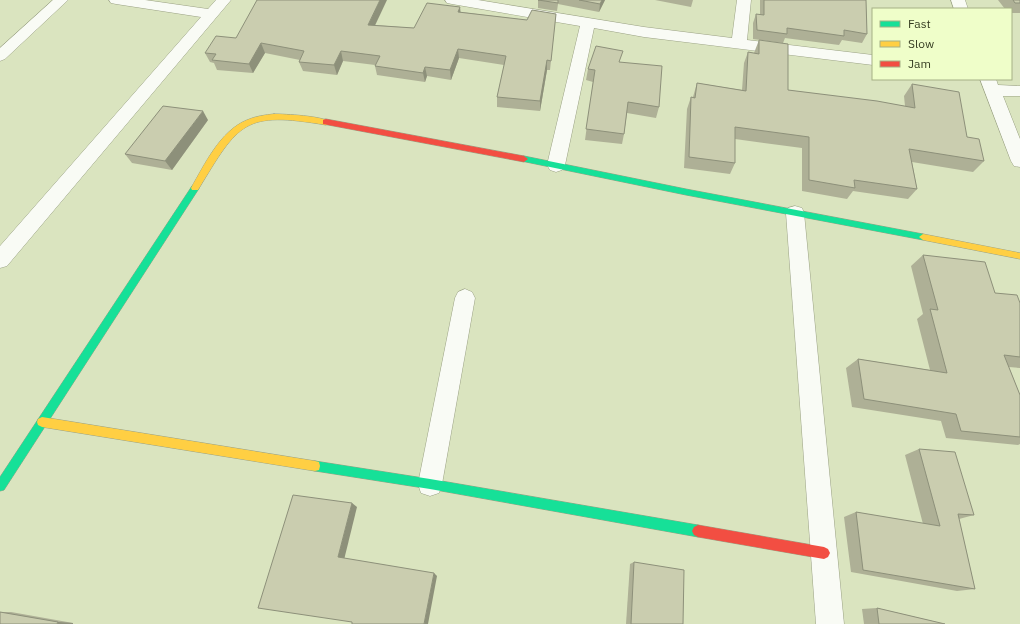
<svg xmlns="http://www.w3.org/2000/svg" width="1020" height="624" viewBox="0 0 1020 624" font-family="'IBM Plex Sans',sans-serif">
  <style>
    .lines { fill: none; stroke-linecap: round; stroke-linejoin: round }
    .street-casing { stroke: #9aa184; stroke-width: 1 }
    .fast-casing { stroke: #9aa184; stroke-width: 1 }
    .slow-casing { stroke: #9aa184; stroke-width: 1 }
    .jam-casing { stroke: #9aa184; stroke-width: 1 }
    .street { fill: #f9fbf5; fill-rule: evenodd }
    .fast { fill: #16e098; fill-rule: evenodd }
    .slow { fill: #ffcf43; fill-rule: evenodd }
    .jam { fill: #f24e42; fill-rule: evenodd }
    .wall { fill: #aeb096 }
    .shaded-wall { fill: #8d907a }
    .building { fill: #cacdaf; stroke: #8d907a }
  </style>
  <rect width="100%" height="100%" fill="#dae4bf"/>
  <g class="lines">
    <!-- street casing -->
    <g class="street-casing">
      <g id="street">
        <polygon points="53,0 68,0 5,59 0,61 0,48"/>
        <polygon points="109,0 145,0 208,9 216,0 231,0 7,266 0,268 0,246 201,17 116,4 111,3"/>
        <polygon points="445,0 478,0 644,27 732,38 737,0 751,0 747,40 873,55 873,65 644,37 594,28 565,165 562,170 556,172 550,170 547,165 580,26 452,4 447,3"/>
        <polygon points="951,0 965,0 968,9 954,9"/>
        <polygon points="980,79 996,79 998,85 1020,86 1020,96 1003,96 1020,139 1020,167 1014,166 1011,161"/>
        <polygon points="795,206 802,208 804,213 844,624 816,624 786,213 788,208"/>
        <polygon points="465,289 472,292 475,298 442,484 439,493 430,496 421,493 418,484 455,298 458,292"/>
      </g>
    </g>
    <!-- fast casing -->
    <g class="fast-casing">
      <g id="fast">
        <polygon points="524,156 686,189 923,234 927,237 923,240 686,195 521,161 520,159"/>
        <polygon points="195,185 199,188 198,190 4,490 0,491 0,477 192,186"/>
        <polygon points="315,461 430,479 698,525 702,527 704,531 702,535 698,537 430,489 315,471 311,470 310,466 311,462"/>
      </g>
    </g>
    <!-- slow casing -->
    <g class="slow-casing">
      <g id="slow">
        <path d="M274 114C285 114 323 116 330 122L326 125C244 111 239 122 198 190H192L191 188C205 164 220 131 247 120 256 116 265 115 274 114Z"/>
        <polygon points="923,234 1020,253 1020,259 923,240 919,237"/>
        <polygon points="42,417 315,461 319,462 320,466 319,470 315,471 42,427 38,425 37,422 38,419"/>
      </g>
    </g>
    <!-- jam casing -->
    <g class="jam-casing">
      <g id="jam">
        <polygon points="326,119 524,156 528,159 524,162 323,124 323,120"/>
        <polygon points="698,525 824,547 828,549 830,553 828,557 824,559 698,537 694,535 692,531 694,527"/>
      </g>
    </g>
    <!-- street -->
    <use href="#street" class="street"/>
    <!-- fast -->
    <use href="#fast" class="fast"/>
    <!-- slow -->
    <use href="#slow" class="slow"/>
    <!-- jam -->
    <use href="#jam" class="jam"/>
  </g>
  <!-- wall -->
  <g class="wall">
    <polygon points="538,0 605,0 599,12 558,4 557,11 538,8"/>
    <polygon points="655,0 693,0 691,7"/>
    <polygon points="760,0 866,0 867,34 862,43 842,40 839,45 785,38 783,43 753,39 753,23 756,14 760,15"/>
    <polygon points="998,0 1020,0 1020,13 1011,13 1011,9 1005,9"/>
    <polygon points="461,12 527,20 556,14 550,70 547,70 540,111 497,107 497,97 504,65 459,58 451,80 427,76 425,82 377,75 375,66 375,65 343,61 337,75 303,71 299,62 300,60 265,53 253,73 217,70 214,63 210,62 205,53 236,38 375,25 414,28"/>
    <polygon points="759,40 788,90 905,106 904,96 912,84 967,137 984,161 973,172 912,162 917,189 908,199 853,191 847,199 802,191 802,148 735,139 735,163 730,174 684,168 687,109 691,97 693,97 697,83 742,90 744,63 748,52 754,53"/>
    <polygon points="621,62 659,107 656,118 627,113 624,134 622,144 585,140 593,82 586,80 588,69"/>
    <polygon points="208,120 172,170 132,163 125,154"/>
    <polygon points="923,255 995,293 1020,303 1020,368 1009,367 1020,395 1020,444 1018,445 946,438 941,421 852,407 846,368 858,359 930,370 917,319 923,314 911,266"/>
    <polygon points="919,449 974,515 959,519 975,589 957,591 851,572 844,517 856,512 923,524 905,455"/>
    <polygon points="634,562 683,624 626,624 630,564"/>
    <polygon points="877,608 945,624 864,624 862,609"/>
    <polygon points="0,612 11,612 73,623 73,624 0,624"/>
  </g>
  <!-- shaded-wall -->
  <g class="shaded-wall">
    <polygon points="380,0 387,0 371,34 368,25"/>
    <polygon points="602,0 605,0 599,12 600,4"/>
    <polygon points="460,7 461,16 458,12"/>
    <polygon points="261,43 265,53 253,73 249,64"/>
    <polygon points="458,49 459,58 451,80 450,70"/>
    <polygon points="341,51 343,61 337,75 334,65"/>
    <polygon points="547,60 547,70 540,111 540,101"/>
    <polygon points="425,67 427,76 425,82 423,73"/>
    <polygon points="203,111 208,120 172,170 165,161"/>
    <polygon points="352,503 357,507 344,560 338,557"/>
    <polygon points="434,573 437,576 428,624 424,624"/>
    <polygon points="58,622 73,623 73,624 57,624"/>
  </g>
  <!-- building -->
  <g class="building">
    <polygon points="257,0 380,0 368,25 414,28 427,3 460,7 458,12 527,20 532,10 556,14 551,61 547,60 540,101 497,97 506,56 458,49 450,70 425,67 423,73 375,66 380,56 341,51 334,65 299,62 304,51 261,43 249,64 212,60 216,54 205,53 216,36 236,38"/>
    <polygon points="538,0 558,0 558,3"/>
    <polygon points="579,0 602,0 600,4"/>
    <polygon points="764,0 866,0 867,34 844,30 844,36 787,28 787,34 757,30 756,14 764,15"/>
    <polygon points="1013,0 1020,0 1020,3 1015,3"/>
    <polygon points="759,40 788,44 788,90 877,101 915,108 912,84 959,92 967,137 979,139 984,161 909,149 917,189 854,180 855,188 809,180 809,137 735,127 735,163 689,157 691,97 695,98 697,83 746,91 748,52 759,54"/>
    <polygon points="596,46 623,51 619,62 662,66 659,107 628,102 624,134 586,129 595,70 588,69"/>
    <polygon points="163,106 203,111 165,161 125,154"/>
    <polygon points="923,255 985,262 995,293 1017,295 1020,303 1020,357 1004,355 1020,395 1020,437 961,431 956,414 864,399 858,359 947,373 930,309 938,310"/>
    <polygon points="919,449 955,452 974,515 958,514 975,589 863,570 856,512 940,526"/>
    <polygon points="293,495 352,503 338,557 434,573 424,624 352,624 352,622 258,608"/>
    <polygon points="634,562 684,570 683,624 631,624"/>
    <polygon points="877,608 945,624 879,624"/>
    <polygon points="0,612 58,622 57,624 0,624"/>
  </g>
  <!-- legend -->
  <rect x="872" y="8" width="140" height="72" fill="#effec9" stroke="#a5b086"/>
  <rect x="880" y="21" width="20" height="6" fill="#16e098" stroke="#a5b086"/>
  <text x="908" y="28" font-size="12" fill="#353c21">Fast</text>
  <rect x="880" y="41" width="20" height="6" fill="#ffcf43" stroke="#a5b086"/>
  <text x="908" y="48" font-size="12" fill="#353c21">Slow</text>
  <rect x="880" y="61" width="20" height="6" fill="#f24e42" stroke="#a5b086"/>
  <text x="908" y="68" font-size="12" fill="#353c21">Jam</text>
</svg>
